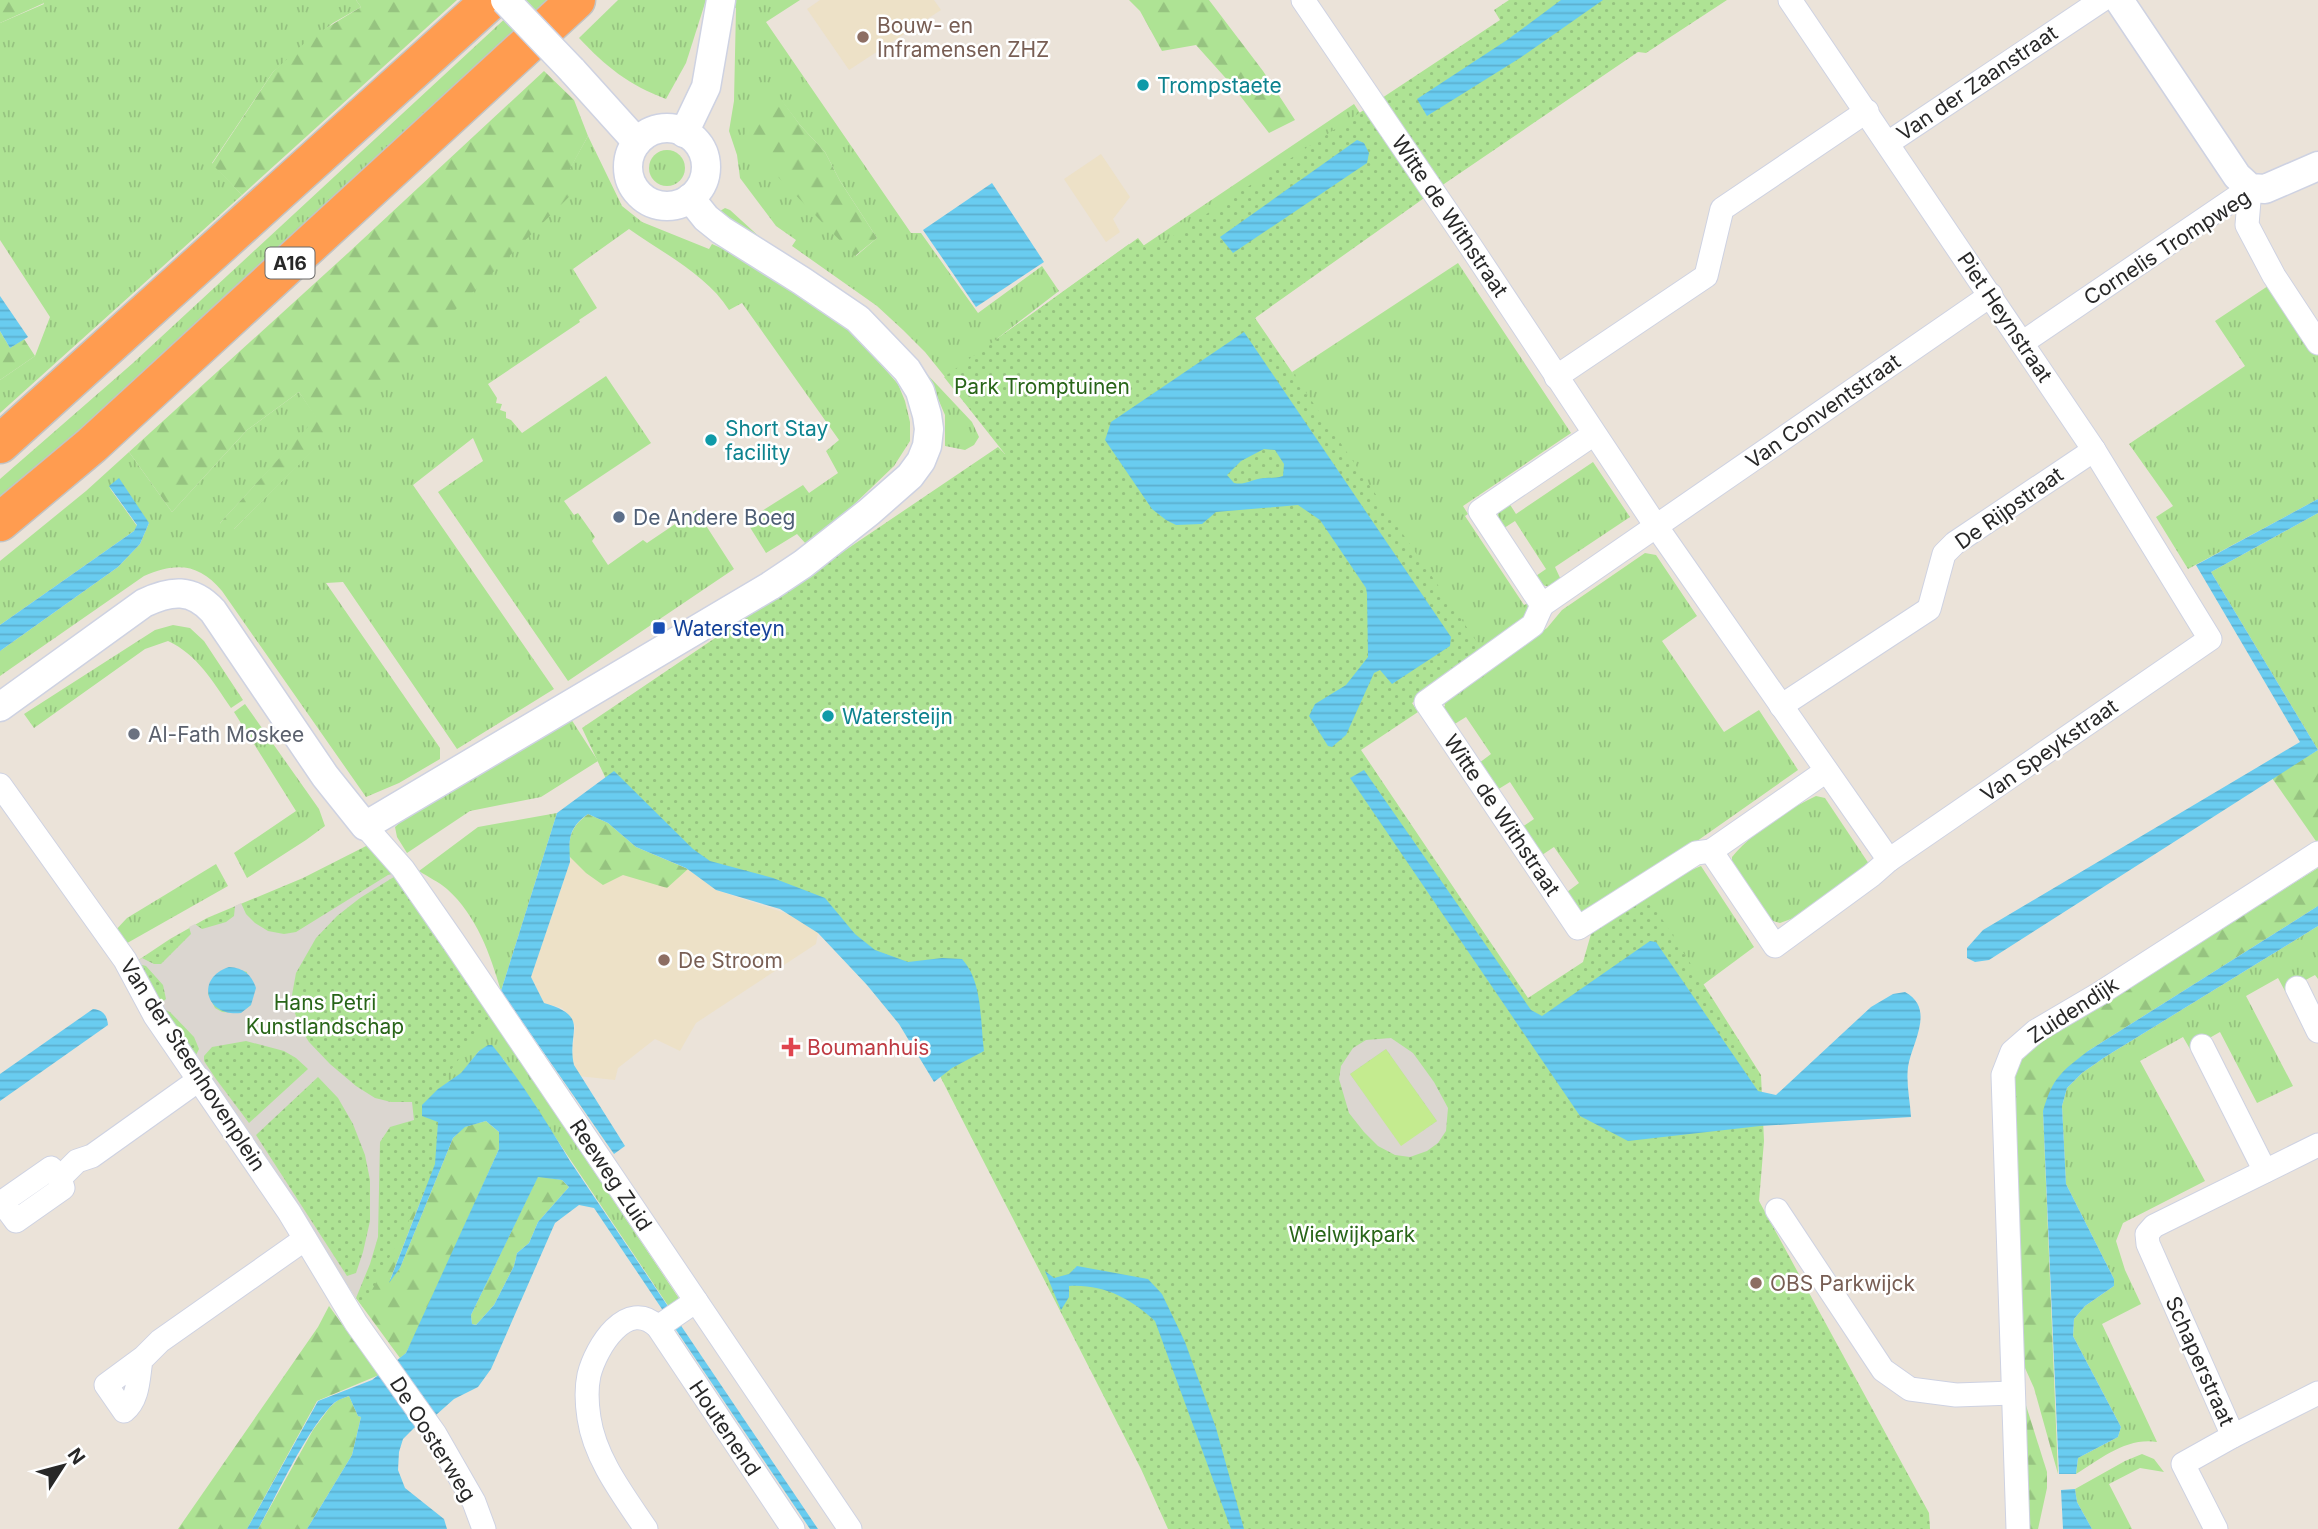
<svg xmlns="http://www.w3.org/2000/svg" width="2318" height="1529" viewBox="0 0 2318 1529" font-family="Inter,sans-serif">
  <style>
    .education { fill: #ede1c7 }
    .grass { fill: url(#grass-tufts); fill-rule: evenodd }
    .forest { fill: url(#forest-firs) }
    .park { fill: url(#park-dots) }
    .pitch { fill: #c4eb8f }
    .plaza { fill: #dbd6d0; fill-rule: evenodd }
    .water { fill: url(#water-rules); fill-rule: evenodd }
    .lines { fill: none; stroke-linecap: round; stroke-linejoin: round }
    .minor-casing { stroke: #ced2e2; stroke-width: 25 }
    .tertiary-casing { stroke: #ced2e2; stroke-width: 31 }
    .motorway-casing { stroke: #c3c3c3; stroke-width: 41 }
    .minor { stroke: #fff; stroke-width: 23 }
    .tertiary { stroke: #fff; stroke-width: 28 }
    .motorway { stroke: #ff9c50; stroke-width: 38 }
    .tertiary-bridge-casing { stroke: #ced2e2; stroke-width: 31; stroke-linecap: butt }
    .tertiary-bridge { stroke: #fff; stroke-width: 28 }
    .education-dot { fill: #8d6e63; stroke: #fff; stroke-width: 2.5 }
    .culture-dot { fill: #0f9aa8; stroke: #fff; stroke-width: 2.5 }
    .service-dot { fill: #5c6f8a; stroke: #fff; stroke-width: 2.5 }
    .transit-dot { fill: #1a4fb4; stroke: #fff; stroke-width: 2.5 }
    .worship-dot { fill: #6b7280; stroke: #fff; stroke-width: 2.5 }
    .health-dot { fill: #e0444e; stroke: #fff; stroke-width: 2.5 }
    .labels { text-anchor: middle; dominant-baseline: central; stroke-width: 5; stroke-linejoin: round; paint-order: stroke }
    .shield { fill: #fff; stroke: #686868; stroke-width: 2 }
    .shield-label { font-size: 19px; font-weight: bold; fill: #282828 }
    .education-label { font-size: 21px; fill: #785e54; stroke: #fff; text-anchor: start }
    .street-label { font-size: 21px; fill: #282828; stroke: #fff }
    .culture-label { font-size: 21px; fill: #0d838f; stroke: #fff; text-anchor: start }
    .park-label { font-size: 21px; fill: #286518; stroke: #fff }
    .service-label { font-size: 21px; fill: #4e5e75; stroke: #fff; text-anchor: start }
    .transit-label { font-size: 21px; fill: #164399; stroke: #fff; text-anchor: start }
    .worship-label { font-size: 21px; fill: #5b616d; stroke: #fff; text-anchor: start }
    .health-label { font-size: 21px; fill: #be3a42; stroke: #fff; text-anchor: start }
  </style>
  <defs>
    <pattern id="grass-tufts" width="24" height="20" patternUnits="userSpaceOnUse" patternTransform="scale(1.75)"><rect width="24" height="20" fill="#aee394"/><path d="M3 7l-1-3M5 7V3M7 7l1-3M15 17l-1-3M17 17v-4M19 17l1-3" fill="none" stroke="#96c380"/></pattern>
    <pattern id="forest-firs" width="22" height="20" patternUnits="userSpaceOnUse" patternTransform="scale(1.75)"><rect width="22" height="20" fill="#aee394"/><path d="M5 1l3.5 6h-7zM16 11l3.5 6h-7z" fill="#96c380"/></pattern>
    <pattern id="park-dots" width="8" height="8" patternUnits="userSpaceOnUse" patternTransform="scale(1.75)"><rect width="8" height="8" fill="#aee394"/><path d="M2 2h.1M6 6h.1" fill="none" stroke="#96c380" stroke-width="1.8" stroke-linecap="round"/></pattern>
    <pattern id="water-rules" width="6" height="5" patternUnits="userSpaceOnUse" patternTransform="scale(1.75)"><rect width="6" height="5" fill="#69ccf0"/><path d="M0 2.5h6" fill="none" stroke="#5bafce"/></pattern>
  </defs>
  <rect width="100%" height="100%" fill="#ebe3d9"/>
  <!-- education -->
  <g class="education">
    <polygon points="820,0 934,0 941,10 849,70 807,9"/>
    <polygon points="1101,154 1130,197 1113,219 1120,232 1106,242 1064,179"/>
    <polygon points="569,843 688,869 716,890 788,914 818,933 816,944 696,1023 680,1051 655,1039 618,1068 615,1080 578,1076 572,1058 575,1026 571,1017 562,1008 544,1003 531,977 570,862"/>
  </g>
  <!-- grass -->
  <g class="grass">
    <polygon points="42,0 356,0 361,7 333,23 273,72 212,163 242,195 0,413 0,380 35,356 50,317 0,240 0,23 44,4"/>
    <polygon points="525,0 548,0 227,301 0,499 0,479 133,363"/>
    <path d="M618 0H706L686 63 666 99C629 85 606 67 579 38Z"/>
    <path d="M734 0H800L766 22 911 233H921L978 313 1042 266 1059 291 994 341 1129 244 1134 252 1354 104 1415 196 1025 476 925 352 903 330 877 306 792 246 796 240 776 226 740 178 737 155 729 131 734 101 736 8 731 7ZM781 100 800 125 825 152 840 181 877 238 856 256Z"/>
    <path d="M588 136 622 206 642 222 709 249 712 244 755 263 847 326 898 384 905 401 910 422V441L894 466 844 514 806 544 797 534 766 553 746 521 803 485 809 493 838 473 826 451 839 440 742 303 729 310C707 275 663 253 629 229L573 269 597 308 579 320 580 322 488 384 497 398 496 403 502 404 500 410 506 412V418L511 420 522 433 606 376 651 443 564 501 574 515 578 513 595 537 592 541 608 565 643 540 647 543 696 510 734 569 568 681 438 492 483 461 473 438 413 485 554 689 457 749 343 582 326 583 440 748V759L399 783 366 797 222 591C199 563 176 562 144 576L0 676V651L118 567 140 544 149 523 109 487 137 526 134 531 0 625V561L86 491 129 452 172 512 247 430 299 392 317 418 220 523 234 529 375 388 569 170Z"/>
    <circle cx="667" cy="168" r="18"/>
    <polygon points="725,208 730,210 777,253 908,354 972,422 979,437 974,445 965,450 945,446 945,415 933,387 730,222 720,211"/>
    <polygon points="1458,263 1571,433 1463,506 1468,514 1465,516 1524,605 1529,603 1532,615 1418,690 1292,372"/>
    <polygon points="2271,284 2318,353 2318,499 2188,569 2156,517 2173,506 2129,444 2245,366 2215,321"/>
    <polygon points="1593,462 1630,517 1555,567 1561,580 1550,587 1542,585 1533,578 1546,569 1515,521 1501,530 1497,521 1498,512 1509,503 1516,514"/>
    <polygon points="2318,513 2318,750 2211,572"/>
    <polygon points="1645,553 1656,555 1697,616 1662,641 1724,732 1759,710 1798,770 1586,919 1580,915 1567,892 1579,883 1554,847 1542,855 1522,827 1534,819 1510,782 1497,790 1479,763 1491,754 1466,717 1453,725 1442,708 1445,706 1444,701 1547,628 1562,610"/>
    <path d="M173 625 190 628 204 641 243 700 231 708C213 682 198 655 168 641L145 649 34 728 24 714 155 630Z"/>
    <polygon points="245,704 319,809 325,826 306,840 247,878 234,853 296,811 234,712"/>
    <polygon points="571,719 598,761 541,797 470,811 407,853 397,837 395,827 406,817"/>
    <path d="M1816 796 1825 798 1869 864 1799 916 1780 923 1766 919 1732 869V857C1753 832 1786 810 1816 796Z"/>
    <path d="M557 813 501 991C490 954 477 916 447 889 439 882 428 877 419 871L478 827Z"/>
    <polygon points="216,864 228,886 122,946 113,933 127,918"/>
    <polygon points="1701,866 1754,947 1692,993 1586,963 1649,888"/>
    <path d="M2318 926V979L2315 975 2285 991 2278 978 2246 996 2293 1086 2257 1103 2220 1032 2190 1049 2183 1037 2140 1061 2205 1181 2123 1223 2116 1241 2125 1270 2141 1304 2102 1324 2157 1442C2127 1437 2100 1459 2076 1474L2078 1458 2118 1437 2121 1427 2073 1336 2074 1319 2085 1306 2114 1286V1279L2066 1184 2062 1106 2067 1088 2082 1073 2105 1057Z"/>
    <polygon points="490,1016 680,1300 669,1307 503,1059 479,1051 461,1074 438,1089 355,1041 487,1019"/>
    <polygon points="2142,1454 2154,1459 2164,1472 2140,1468 2109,1484 2132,1529 2092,1529 2077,1502 2075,1489 2125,1461"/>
  </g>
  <!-- forest -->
  <g class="forest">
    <polygon points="0,0 42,0 44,3 0,23"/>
    <polygon points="356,0 457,0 242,195 212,164 273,72 310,38 361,7"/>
    <polygon points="1129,0 1209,0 1263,71 1295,120 1269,133 1231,84 1196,45 1162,51 1140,11"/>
    <polygon points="544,71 574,100 588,136 570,169 575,171 583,180 579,187 234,529 228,532 220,523 316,418 299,392 247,430 172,512 129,452 348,253"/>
    <polygon points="781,99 800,125 825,152 840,181 877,238 855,256 742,140 758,106"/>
    <polygon points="0,331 10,348 24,339 35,356 0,380"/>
    <polygon points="2318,750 2318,844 2272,778"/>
    <path d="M588 814 608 823 636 847 688 869 667 888 623 875 603 885 586 873 569 856C569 835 571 827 588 814Z"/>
    <polygon points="2318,868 2318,906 2088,1051 2043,1111 2058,1474 2034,1388 2016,1348 2009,1090 2018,1060 2031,1048"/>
    <polygon points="486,1121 500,1133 499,1149 423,1319 406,1353 400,1358 356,1298 435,1164 390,1280 400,1268 453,1138 464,1127"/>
    <polygon points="538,1176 562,1180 569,1187 538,1222 529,1243 517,1253 514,1266 494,1305 476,1325 472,1324 471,1315"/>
    <polygon points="329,1306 379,1375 317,1401 247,1529 178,1529 318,1327"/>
    <polygon points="2018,1380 2047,1472 2047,1488 2038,1529 2023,1529"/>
    <polygon points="349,1396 358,1416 361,1417 352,1455 307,1529 258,1529 313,1430 330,1407 338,1400"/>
  </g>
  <!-- park -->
  <g class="park">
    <polygon points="1509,0 1727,0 1646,53 1638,52 1444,184 1255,318 1485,654 1412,703 1418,712 1361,750 1528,998 1583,962 1593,927 1645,892 1761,1075 1764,1141 1759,1201 1929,1513 1930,1529 1168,1529 1141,1469 878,955 622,813 582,728 998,447 1005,454 944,377 1138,238 1149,252 1500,20 1494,10"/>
    <polygon points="372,843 394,868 490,1016 448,1074 438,1126 437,1168 363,1307 157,1009 134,963 170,939 207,918 303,878"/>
  </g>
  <!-- pitch -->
  <polygon class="pitch" points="1386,1049 1437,1121 1401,1147 1350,1074"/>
  <!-- plaza -->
  <g class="plaza">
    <path d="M396 873 397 875 360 898 337 916 316 938 296 973 292 995 293 1007 300 1028 309 1042 330 1064 356 1086 375 1098 391 1102H412L414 1120 390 1127 380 1142 378 1237 370 1264 356 1298 210 1079 194 1059 199 1049 194 1037 170 1012 157 1006 166 999 163 985 146 966 135 963 142 958 154 964H161L191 934 189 927 195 924 202 929 226 922 234 916 235 906 241 903 246 914 255 923 268 931 284 934 296 932 388 875ZM229 967 247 972 251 1005 240 1013 222 1012 215 1008 208 994ZM246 1041 284 1051 296 1058 308 1069 249 1123 216 1079 204 1061V1056L212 1047ZM318 1077 338 1098 353 1124 365 1155 370 1180V1221L363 1252 356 1273 347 1276 256 1135Z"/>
    <path d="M1391 1038 1413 1053 1434 1082 1448 1108 1446 1131 1438 1143 1427 1151 1410 1157 1395 1155 1378 1146 1364 1132 1349 1113 1339 1079 1341 1066 1353 1048 1366 1040ZM1386 1049 1437 1121 1401 1146 1350 1074Z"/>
  </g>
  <!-- water -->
  <g class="water">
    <polygon points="1561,0 1603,0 1520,58 1427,116 1417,99 1507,40"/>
    <polygon points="1357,140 1364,143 1369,153 1367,163 1233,253 1220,237"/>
    <polygon points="992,183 1044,262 976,307 923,230"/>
    <polygon points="0,296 28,337 10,348 0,331"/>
    <path d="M1244 332 1451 637 1450 646 1392 684 1380 670 1374 673 1346 735 1332 747 1328 746 1309 716 1315 704 1346 685 1368 657 1367 594 1366 588 1320 520 1298 505 1216 512 1202 524 1176 525 1166 520 1152 509 1105 440 1111 422ZM1264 449 1275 450 1284 464 1283 476C1273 479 1267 477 1258 479 1248 481 1245 485 1234 483L1227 475 1241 461Z"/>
    <polygon points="119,478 149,523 140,544 118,567 0,651 0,625 134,531 137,525 109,486"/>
    <polygon points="2318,499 2318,513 2211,572 2318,750 1989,960 1975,962 1967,958 1967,948 1983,930 2300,742 2196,565"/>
    <path d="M1364 770 1531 1010 1542 1016 1650 941 1656 942 1758 1091 1776 1095 1871 1007 1893 994 1905 992C1936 1009 1912 1042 1908 1067 1906 1084 1910 1100 1911 1117L1760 1126 1628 1141 1580 1116 1350 778Z"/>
    <path d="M614 771 693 849 710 861 773 878 825 898 855 934 875 950 908 962 942 958 962 959C983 982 980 1021 984 1051L952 1068 934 1082 899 1024 867 985 818 933 780 909 716 890 686 868 636 847 608 823 588 814C568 828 569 839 570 862L531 977 544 1003C592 1017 566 1031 574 1065L625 1146 614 1154 501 991 557 813Z"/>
    <path d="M2318 906V926L2105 1057 2082 1073 2067 1088 2062 1106 2066 1184 2114 1279V1286L2085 1306 2074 1319 2073 1336 2121 1427 2118 1437 2078 1458 2076 1474H2059L2043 1111C2053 1077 2061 1072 2088 1051Z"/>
    <path d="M229 967C244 968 251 974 256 988L251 1005 241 1013C205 1017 195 978 229 967Z"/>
    <path d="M93 1009C103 1010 107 1015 108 1025L0 1101V1074Z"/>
    <path d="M488 1045H492C521 1081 546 1121 570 1161L818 1529H810L594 1208 579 1205 555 1223 491 1369 478 1387 454 1399 436 1415 416 1426 403 1439 399 1452 398 1470 405 1488 444 1519 447 1529H307L352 1455 361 1417 358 1416 349 1396C341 1399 336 1400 330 1407 303 1437 278 1493 258 1529H247L318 1401 372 1380 406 1353 499 1149V1132L486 1121 465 1127 453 1138 400 1268 389 1283 435 1164 438 1122 422 1116V1105L438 1089 461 1073 479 1051ZM538 1177 562 1180 569 1187 538 1222 529 1243 517 1253 514 1266 494 1305 476 1325 472 1324 471 1315Z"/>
    <path d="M1077 1266 1148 1279 1162 1294 1185 1342 1216 1428 1244 1529H1231L1155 1321C1130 1298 1103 1284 1069 1286V1297L1061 1310 1045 1271 1054 1278 1069 1274Z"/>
    <polygon points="2075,1489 2077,1502 2092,1529 2063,1529 2061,1490"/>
  </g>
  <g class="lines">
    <!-- minor casing -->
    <g class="minor-casing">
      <g id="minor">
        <polyline points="1303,0 1471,247 1656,526 1889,860 1872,875 1775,946 1711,851 1826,771"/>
        <polyline points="1790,0 2094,450 2210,639 1889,860"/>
        <polyline points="1888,143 2102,0"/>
        <polyline points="2250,188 2247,225 2274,276 2318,343"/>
        <polyline points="2022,343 2250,188"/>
        <polyline points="1556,377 1706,276 1722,209 1867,111"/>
        <polyline points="1594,434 1480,511 1542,605 1991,295"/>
        <polyline points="1542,605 1533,625 1426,702 1578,928 1696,853 1711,851"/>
        <polyline points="1781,706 1929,609 1944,554 1955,543 2094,450"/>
        <polyline points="0,785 125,960 155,1016 289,1212 356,1323 435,1434 474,1502 484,1529"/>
        <polyline points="365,826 403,869 453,941 850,1529"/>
        <polyline points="2297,988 2318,1031"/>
        <polyline points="2202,1046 2265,1171"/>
        <polygon points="51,1168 60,1178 63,1188 16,1221 2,1202"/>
        <polyline points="60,1178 77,1161 92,1156 200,1079"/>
        <polyline points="1777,1210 1883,1370 1910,1389 1956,1395 2013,1393"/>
        <polyline points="658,1327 696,1301"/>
        <path d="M141 1360C138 1377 139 1399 124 1411L106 1385 144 1357 160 1341 305 1239"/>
        <polyline points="2233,1436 2318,1393"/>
        <path d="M646 1529C624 1496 595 1459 589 1418 587 1405 586 1389 589 1375 596 1347 627 1297 658 1327L793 1529"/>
        <polyline points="2018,1529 2003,1075 2012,1052 2036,1031 2099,994 2318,853"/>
        <polyline points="2216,1529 2183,1464 2233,1436 2148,1244 2147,1234 2154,1226 2318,1145"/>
      </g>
    </g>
    <!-- tertiary casing -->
    <g class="tertiary-casing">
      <g id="tertiary">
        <polyline points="2119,0 2237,176 2250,188 2265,189 2318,166"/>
        <polyline points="572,70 637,142"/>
        <circle cx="667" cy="167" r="39"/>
        <polyline points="684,133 706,87 721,0"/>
        <path d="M0 707 144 603C171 590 192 588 213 611L325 776 365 826 770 586 803 564 869 512 910 476 921 461 927 446 929 429 927 415 920 391 907 370 858 319 802 281 721 230 706 218 690 198"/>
      </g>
    </g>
    <!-- motorway casing -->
    <g class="motorway-casing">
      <g id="motorway">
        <polyline points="0,444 491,0"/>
        <polyline points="0,522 92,445 576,0"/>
      </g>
    </g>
    <!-- minor -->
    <use href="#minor" class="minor"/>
    <!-- tertiary -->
    <use href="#tertiary" class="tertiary"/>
    <!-- motorway -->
    <use href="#motorway" class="motorway"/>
    <!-- tertiary-bridge casing -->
    <g class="tertiary-bridge-casing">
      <polyline id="tertiary-bridge" points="505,0 572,70"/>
    </g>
    <!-- tertiary-bridge -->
    <use href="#tertiary-bridge" class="tertiary-bridge"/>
  </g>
  <!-- markers -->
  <g class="education-dot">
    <circle cx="863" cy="37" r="7"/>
    <circle cx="664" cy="960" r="7"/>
    <circle cx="1756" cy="1283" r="7"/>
  </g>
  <g class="culture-dot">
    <circle cx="1143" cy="85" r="7"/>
    <circle cx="711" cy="440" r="7"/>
    <circle cx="828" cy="716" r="7"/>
  </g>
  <circle class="service-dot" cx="619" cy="517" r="7"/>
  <rect class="transit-dot" x="652" y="621" width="14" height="14" rx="3.5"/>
  <circle class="worship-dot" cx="134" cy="734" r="7"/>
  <path class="health-dot" d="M787.5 1036.5h7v7h7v7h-7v7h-7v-7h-7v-7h7z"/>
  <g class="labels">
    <!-- shield labels -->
    <rect class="shield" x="265.5" y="247.5" width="49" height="31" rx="5"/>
    <g class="shield-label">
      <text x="290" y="263">A16</text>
    </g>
    <!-- education labels -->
    <g class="education-label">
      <text x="877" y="25">Bouw- en<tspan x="877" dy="24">Inframensen ZHZ</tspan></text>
      <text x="678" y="960">De Stroom</text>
      <text x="1770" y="1283">OBS Parkwijck</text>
    </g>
    <!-- street labels -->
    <g class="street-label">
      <text transform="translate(1977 83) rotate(-34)">Van der Zaanstraat</text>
      <text transform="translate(1450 216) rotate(56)">Witte de Withstraat</text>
      <text transform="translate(2167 247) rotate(-33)">Cornelis Trompweg</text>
      <text transform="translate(2005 317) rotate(56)">Piet Heynstraat</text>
      <text transform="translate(1823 411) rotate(-35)">Van Conventstraat</text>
      <text transform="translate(2009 508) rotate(-35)">De Rijpstraat</text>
      <text transform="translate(2049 750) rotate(-35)">Van Speykstraat</text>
      <text transform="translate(1502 815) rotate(56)">Witte de Withstraat</text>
      <text transform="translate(2073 1010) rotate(-33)">Zuidendijk</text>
      <text transform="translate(193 1065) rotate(57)">Van der Steenhovenplein</text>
      <text transform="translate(611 1175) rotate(56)">Reeweg Zuid</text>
      <text transform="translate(2200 1361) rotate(66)">Schaperstraat</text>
      <text transform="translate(725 1428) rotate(56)">Houtenend</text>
      <text transform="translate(433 1439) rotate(58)">De Oosterweg</text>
    </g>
    <!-- culture labels -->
    <g class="culture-label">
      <text x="1157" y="85">Trompstaete</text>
      <text x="725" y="428">Short Stay<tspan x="725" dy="24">facility</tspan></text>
      <text x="842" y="716">Watersteijn</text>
    </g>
    <!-- park labels -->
    <g class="park-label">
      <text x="1042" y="386">Park Tromptuinen</text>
      <text x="325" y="1002">Hans Petri<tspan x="325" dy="24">Kunstlandschap</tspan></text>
      <text x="1352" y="1234">Wielwijkpark</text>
    </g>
    <!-- service labels -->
    <g class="service-label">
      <text x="633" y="517">De Andere Boeg</text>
    </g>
    <!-- transit labels -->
    <g class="transit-label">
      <text x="673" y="628">Watersteyn</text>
    </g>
    <!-- worship labels -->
    <g class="worship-label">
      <text x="148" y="734">Al-Fath Moskee</text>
    </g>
    <!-- health labels -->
    <g class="health-label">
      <text x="807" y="1047">Boumanhuis</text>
    </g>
  </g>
  <!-- north arrow -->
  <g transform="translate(63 1466) rotate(54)" stroke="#ffffff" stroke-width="5" paint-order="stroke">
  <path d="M0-5L12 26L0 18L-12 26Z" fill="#282828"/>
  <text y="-10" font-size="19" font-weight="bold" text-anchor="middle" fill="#282828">N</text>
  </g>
</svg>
